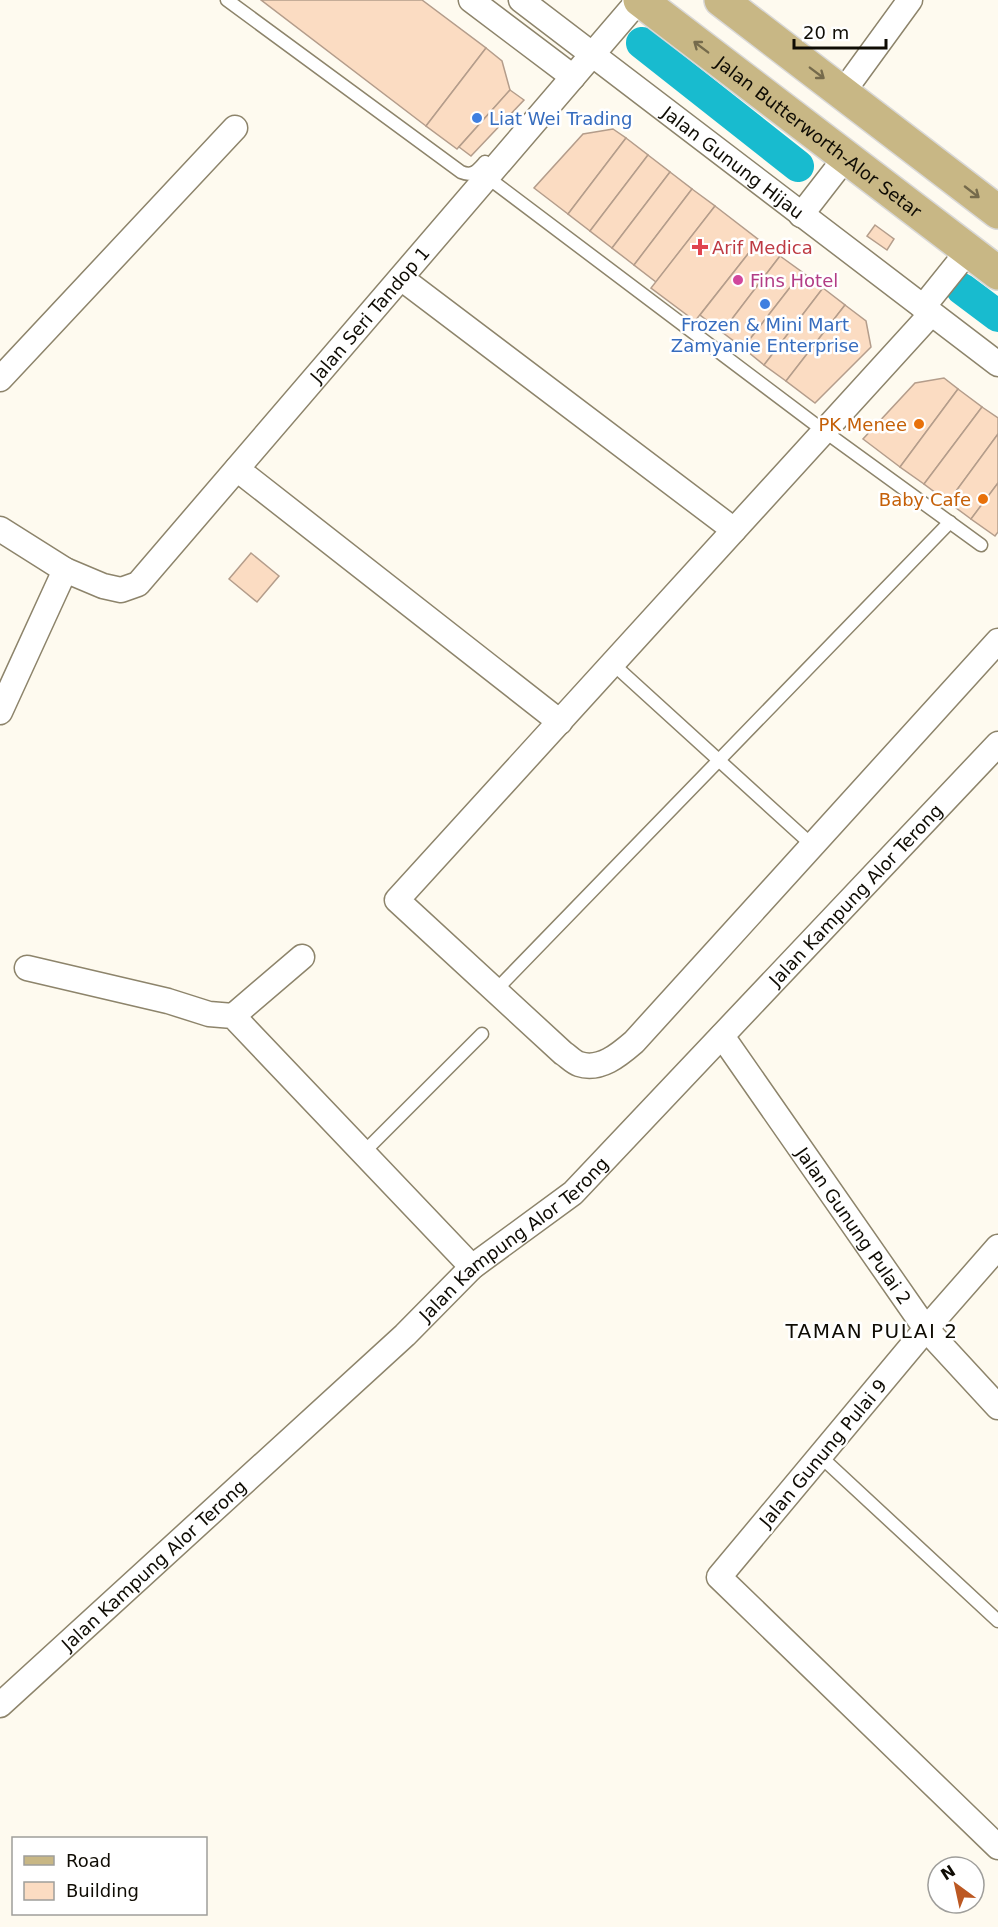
<svg xmlns="http://www.w3.org/2000/svg" width="998" height="1927" viewBox="0 0 998 1927" font-family="'DejaVu Sans',sans-serif">
  <style>
    .lines { fill: none; stroke-linecap: round; stroke-linejoin: round }
    .canal { stroke: #18bbcf; stroke-width: 32 }
    .building { fill: #fbdcc2; stroke: #b49d8b; stroke-width: 1.5 }
    .service-casing { stroke: #8d846b; stroke-width: 15 }
    .minor-casing { stroke: #8d846b; stroke-width: 27 }
    .primary-casing { stroke: #d9d8d7; stroke-width: 36 }
    .service { stroke: #fff; stroke-width: 12 }
    .minor { stroke: #fff; stroke-width: 24 }
    .primary { stroke: #c8b785; stroke-width: 33 }
    .oneway { stroke: #756a4b }
    .shop-dot { fill: #3f7fe0; stroke: #fff; stroke-width: 2 }
    .health-dot { fill: #e0444e; stroke: #fff; stroke-width: 2 }
    .hotel-dot { fill: #d1479c; stroke: #fff; stroke-width: 2 }
    .food-dot { fill: #e8710a; stroke: #fff; stroke-width: 2 }
    .labels { text-anchor: middle; dominant-baseline: central; stroke-width: 5; stroke-linejoin: round; paint-order: stroke }
    .shop-label { font-size: 18px; fill: #366cbe; stroke: #fff; text-anchor: start }
    .street-label { font-size: 18px; fill: #0f0c04; stroke: #fff }
    .health-label { font-size: 18px; fill: #be3a42; stroke: #fff; text-anchor: start }
    .hotel-label { font-size: 18px; fill: #b23c85; stroke: #fff; text-anchor: start }
    .food-label { font-size: 18px; fill: #c56008; stroke: #fff; text-anchor: end }
    .neighbourhood-label { font-size: 20px; letter-spacing: 1.5px; fill: #0f0c04; stroke: #fff }
  </style>
  <rect width="100%" height="100%" fill="#fefaef"/>
  <g class="lines">
    <!-- canal -->
    <g class="canal">
      <polyline points="642,43 798,166"/>
      <polyline points="962,289 998,316"/>
    </g>
  </g>
  <!-- building -->
  <g class="building">
    <polygon points="261,0 422,0 486,48 426,126"/>
    <polygon points="486,48 502,61 510,90 457,149 426,126"/>
    <polygon points="510,90 524,100 471,156 459,147"/>
    <polygon points="613,129 626,138 568,214 534,188 583,134"/>
    <polygon points="626,138 648,155 590,231 568,214"/>
    <polygon points="648,155 670,172 612,248 590,231"/>
    <polygon points="670,172 692,189 634,265 612,248"/>
    <polygon points="692,189 715,206 656,282 634,265"/>
    <polygon points="715,206 759,240 695,321 651,288"/>
    <polygon points="875,225 894,239 887,250 867,236"/>
    <polygon points="759,240 780,256 722,332 700,315"/>
    <polygon points="780,256 802,272 743,348 722,332"/>
    <polygon points="802,272 823,288 764,365 743,348"/>
    <polygon points="823,288 845,305 786,381 764,365"/>
    <polygon points="845,305 866,321 871,347 815,403 786,381"/>
    <polygon points="944,378 958,389 900,467 863,439 915,383"/>
    <polygon points="958,389 982,407 924,484 900,467"/>
    <polygon points="982,407 998,418 998,434 948,502 924,484"/>
    <polygon points="998,434 998,483 971,519 948,502"/>
    <polygon points="998,483 998,532 995,536 971,519"/>
    <polygon points="251,553 279,576 257,602 229,579"/>
  </g>
  <g class="lines">
    <!-- service casing -->
    <g class="service-casing">
      <g id="service">
        <path d="M227 0 461 172C473 177 478 170 485 162"/>
        <polyline points="487,177 824,431 981,545"/>
        <polyline points="613,664 812,845"/>
        <polyline points="495,991 950,522"/>
        <polyline points="363,1153 482,1034"/>
        <polyline points="820,1456 998,1621"/>
      </g>
    </g>
    <!-- minor casing -->
    <g class="minor-casing">
      <g id="minor">
        <polyline points="471,0 573,77"/>
        <path id="s1" d="M521 0 998 364"/>
        <polyline points="843,92 910,0"/>
        <polyline points="801,215 846,157"/>
        <polyline points="401,278 734,530"/>
        <polyline points="923,307 968,251"/>
        <path d="M931 314 397 900 563 1053C568 1056 573 1062 579 1064 600 1071 619 1055 634 1042L998 641"/>
        <polyline points="0,379 235,128"/>
        <polyline points="237,469 560,722"/>
        <path id="s2" d="M0 529 65 570 103 586 121 590 138 584 639 0"/>
        <polyline points="0,712 65,570"/>
        <polyline points="27,968 168,1001 209,1014 233,1016 472,1267"/>
        <polyline points="233,1016 302,957"/>
        <path id="s3" d="M722 1036 926 1329 998 1407"/>
        <polyline points="998,1247 926,1329 719,1577 998,1847"/>
        <path id="s4" d="M0 1705 405 1335 472 1267 573 1193 998 744"/>
      </g>
    </g>
    <!-- primary casing -->
    <g class="primary-casing">
      <g id="primary">
        <path id="s5" d="M640 0 998 273"/>
        <polyline points="721,0 998,212"/>
      </g>
    </g>
    <!-- service -->
    <use href="#service" class="service"/>
    <!-- minor -->
    <use href="#minor" class="minor"/>
    <!-- primary -->
    <use href="#primary" class="primary"/>
  </g>
  <!-- one-way arrows -->
  <defs><path id="oneway-shaft" d="M-6 0H5M1.5-3L5.5 0L1.5 3" fill="none" stroke-width="1.6" stroke-linecap="round" stroke-linejoin="round" transform="scale(1.5)"/></defs>
  <g class="oneway">
    <use href="#oneway-shaft" transform="translate(701 47) rotate(-143)"/>
    <use href="#oneway-shaft" transform="translate(817 73) rotate(37)"/>
    <use href="#oneway-shaft" transform="translate(972 192) rotate(38)"/>
  </g>
  <!-- markers -->
  <g class="shop-dot">
    <circle cx="477" cy="118" r="6"/>
    <circle cx="765" cy="304" r="6"/>
  </g>
  <path class="health-dot" d="M697 238h6v6h6v6h-6v6h-6v-6h-6v-6h6z"/>
  <circle class="hotel-dot" cx="738" cy="280" r="6"/>
  <g class="food-dot">
    <circle cx="919" cy="424" r="6"/>
    <circle cx="983" cy="499" r="6"/>
  </g>
  <g class="labels">
    <!-- shop labels -->
    <g class="shop-label">
      <text x="489" y="118">Liat Wei Trading</text>
      <text x="765" y="324" text-anchor="middle">Frozen &amp; Mini Mart<tspan x="765" dy="21">Zamyanie Enterprise</tspan></text>
    </g>
    <!-- street labels -->
    <g class="street-label">
      <text stroke="none"><textPath href="#s5" startOffset="225">Jalan Butterworth-Alor Setar</textPath></text>
      <text stroke="none"><textPath href="#s1" startOffset="267">Jalan Gunung Hijau</textPath></text>
      <text stroke="none"><textPath href="#s2" startOffset="510">Jalan Seri Tandop 1</textPath></text>
      <text stroke="none"><textPath href="#s4" startOffset="1180">Jalan Kampung Alor Terong</textPath></text>
      <text stroke="none"><textPath href="#s3" startOffset="231">Jalan Gunung Pulai 2</textPath></text>
      <text stroke="none"><textPath href="#s4" startOffset="694">Jalan Kampung Alor Terong</textPath></text>
      <text transform="translate(823 1453) rotate(-50)">Jalan Gunung Pulai 9</text>
      <text stroke="none"><textPath href="#s4" startOffset="208">Jalan Kampung Alor Terong</textPath></text>
    </g>
    <!-- health labels -->
    <g class="health-label">
      <text x="712" y="247">Arif Medica</text>
    </g>
    <!-- hotel labels -->
    <g class="hotel-label">
      <text x="750" y="280">Fins Hotel</text>
    </g>
    <!-- food labels -->
    <g class="food-label">
      <text x="907" y="424">PK Menee</text>
      <text x="971" y="499">Baby Cafe</text>
    </g>
    <!-- neighbourhood labels -->
    <g class="neighbourhood-label">
      <text x="872" y="1331">TAMAN PULAI 2</text>
    </g>
  </g>
  <!-- legend -->
  <rect x="12" y="1837" width="195" height="78" fill="#ffffff" stroke="#9f9e9b" stroke-width="1.5"/>
  <rect x="24" y="1856" width="30" height="9" fill="#c8b785" stroke="#9f9e9b" stroke-width="1.5"/>
  <text x="66" y="1867" font-size="18" fill="#0f0c04">Road</text>
  <rect x="24" y="1882" width="30" height="18" fill="#fbdcc2" stroke="#9f9e9b" stroke-width="1.5"/>
  <text x="66" y="1897" font-size="18" fill="#0f0c04">Building</text>
  <!-- north arrow -->
  <g transform="translate(956 1885) rotate(327)"><circle r="28" fill="#ffffff" stroke="#9f9e9b" stroke-width="1.5"/>
  <path d="M0-4.5L10 22L0 15L-10 22Z" fill="#bc5822"/>
  <text y="-9" font-size="16" font-weight="bold" text-anchor="middle" fill="#0f0c04">N</text>
  </g>
  <!-- scale -->
  <path d="M794 39v9h92v-9" fill="none" stroke="#0f0c04" stroke-width="3"/>
  <text x="803" y="39" font-size="18" fill="#0f0c04" stroke="#ffffff" stroke-width="4.5" paint-order="stroke">20 m</text>
</svg>
